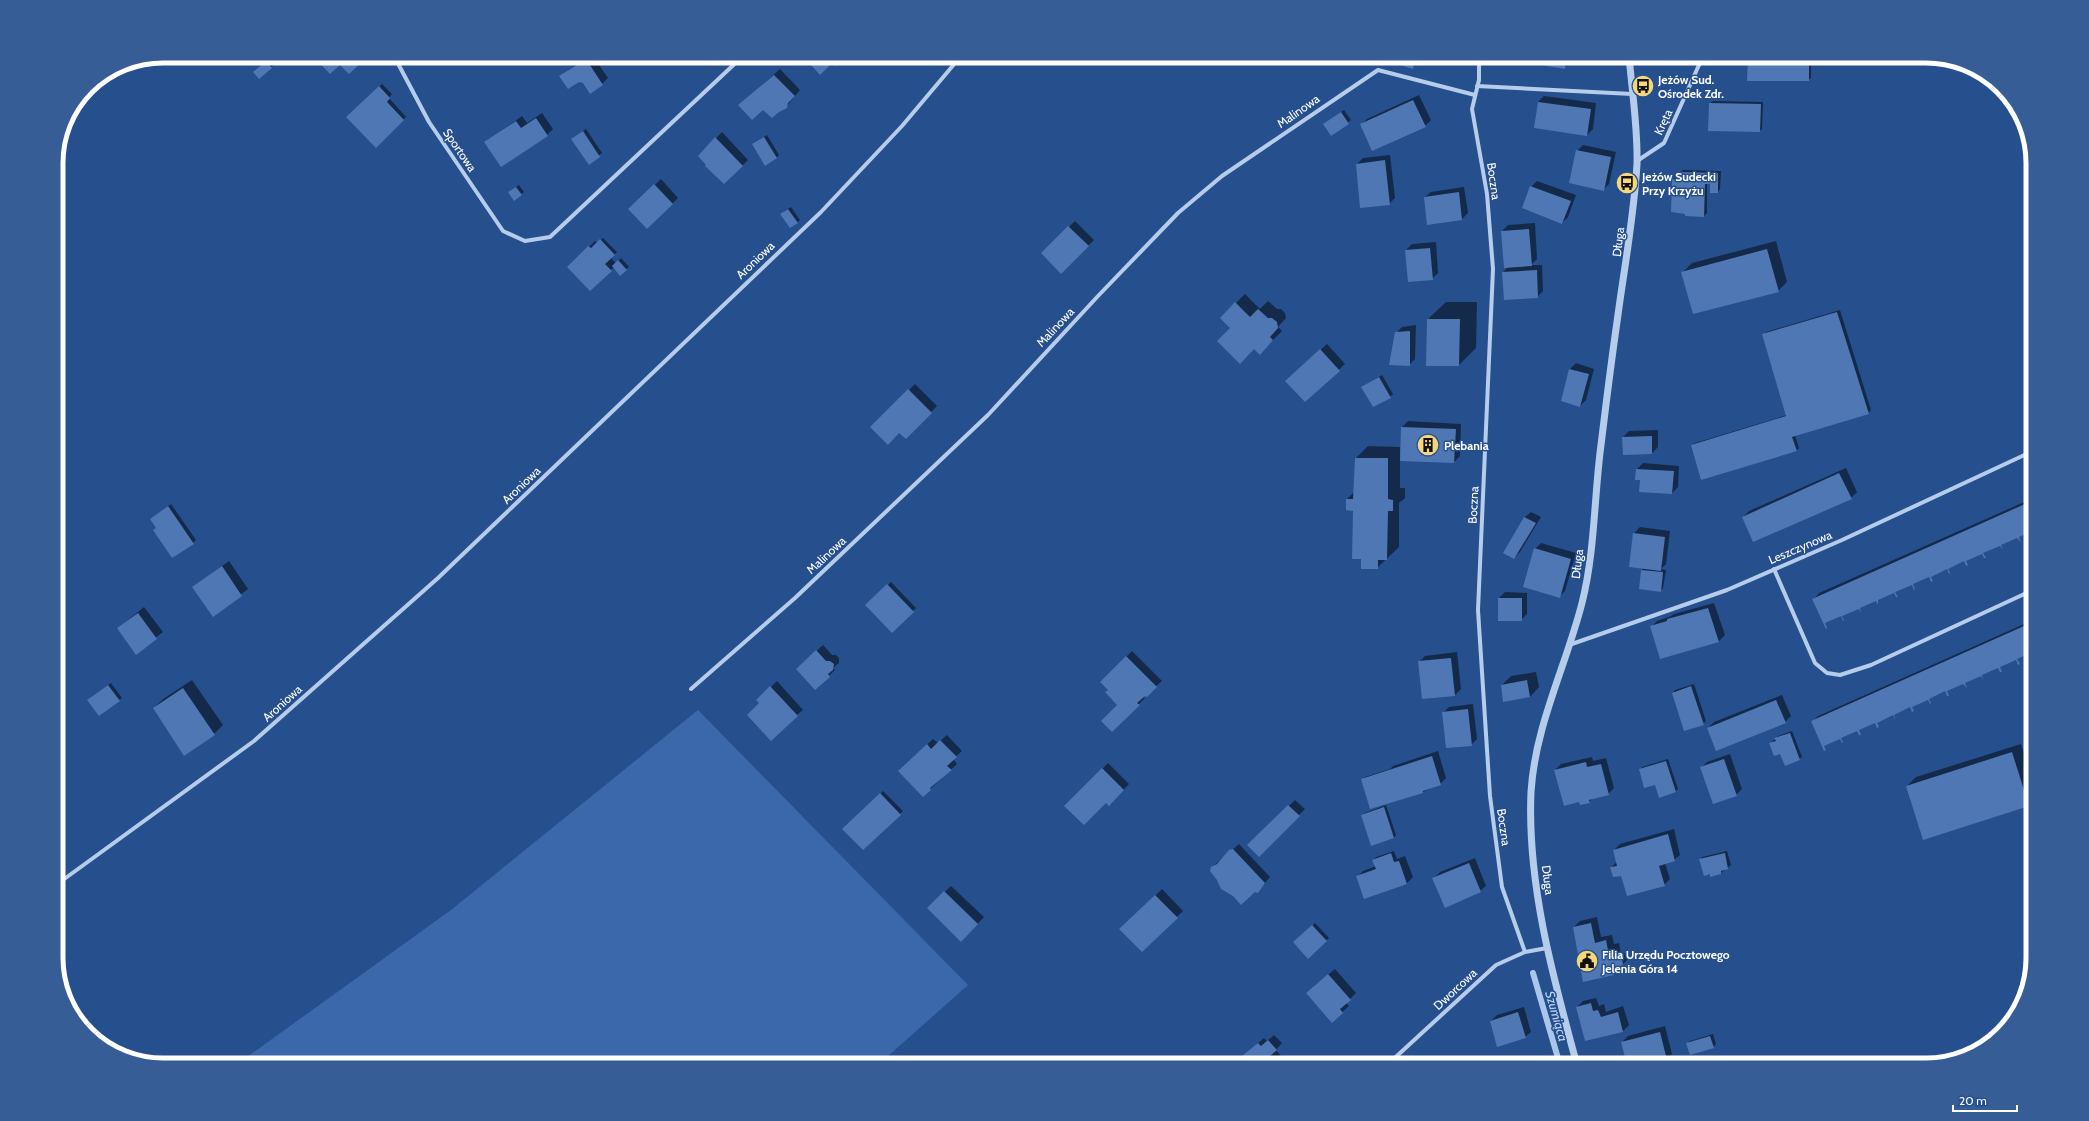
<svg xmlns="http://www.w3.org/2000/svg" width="2089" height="1121" viewBox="0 0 2089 1121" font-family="Cabin,sans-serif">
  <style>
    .green { fill: #3b68aa }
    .shadow { fill: #0007 }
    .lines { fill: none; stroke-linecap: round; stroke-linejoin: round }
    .stream { stroke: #abc6eb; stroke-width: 6 }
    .building { fill: #4f77b4 }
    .minor { stroke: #b6cceb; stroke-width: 4 }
    .tertiary { stroke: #b6cceb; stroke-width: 7 }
    .labels { text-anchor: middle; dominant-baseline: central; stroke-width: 3; stroke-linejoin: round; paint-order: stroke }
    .poi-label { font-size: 12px; font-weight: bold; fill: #fff; stroke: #264f8e; text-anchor: start }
    .street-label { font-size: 12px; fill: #fff; stroke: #264f8e }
    .water-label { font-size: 13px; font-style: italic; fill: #c2d6f2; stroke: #264f8e }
    .rim { fill: none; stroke: #fff; stroke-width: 5 }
  </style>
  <rect width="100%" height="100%" fill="#264f8e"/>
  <!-- green -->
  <polygon class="green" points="698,710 968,985 878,1065 236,1065 451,910"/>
  <!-- shadow -->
  <g class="shadow">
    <polygon points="588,56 593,56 608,78 602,84 560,76"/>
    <polygon points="1392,56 1418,56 1413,68"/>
    <polygon points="1513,56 1571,56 1570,62 1564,68"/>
    <polygon points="1749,56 1811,56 1811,78 1808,80"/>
    <polygon points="269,59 274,65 271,67 254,72"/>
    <polygon points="780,69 800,90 786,107 763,108 740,105"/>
    <polygon points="382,84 392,94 389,98 406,117 376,146 347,117"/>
    <polygon points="1419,95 1431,120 1425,126 1361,125 1367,119"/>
    <polygon points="1544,96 1596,103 1593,129 1587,135 1538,102"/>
    <polygon points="1713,101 1763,102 1762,129 1760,131 1710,103"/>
    <polygon points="1344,110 1351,120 1331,134 1327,122"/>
    <polygon points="542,113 553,129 547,135 486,142 522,116 527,123"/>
    <polygon points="586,129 602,153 589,163 572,139"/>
    <polygon points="722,132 748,160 742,166 708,165 699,156"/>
    <polygon points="767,135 779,155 776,158 753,144"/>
    <polygon points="1583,145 1616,152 1609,184 1603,190 1577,151"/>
    <polygon points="1390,155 1395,198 1389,204 1357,164 1363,158"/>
    <polygon points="1683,170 1721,171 1720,189 1718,192 1711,183 1707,183 1707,213 1704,216 1686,215 1673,180 1675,177 1680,177 1680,173"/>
    <polygon points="661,179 678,198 672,204 630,209"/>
    <polygon points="1537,181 1576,195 1568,217 1562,223 1531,187"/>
    <polygon points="519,185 524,192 514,200 512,190"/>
    <polygon points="1464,187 1468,213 1462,219 1425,197 1431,192"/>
    <polygon points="791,207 800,220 797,223 784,211"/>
    <polygon points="1075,221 1094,240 1061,272 1042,253"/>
    <polygon points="1535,223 1537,259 1531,265 1542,265 1543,291 1537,297 1503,272 1509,266 1502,231 1508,225"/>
    <polygon points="603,238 617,252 611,258 616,263 621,258 629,267 620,274 614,267 590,290 568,267 595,241 597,243"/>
    <polygon points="1776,241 1787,282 1778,291 1683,272 1692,263"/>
    <polygon points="1436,242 1438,273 1432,279 1406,250 1412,244"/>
    <polygon points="1245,294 1260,309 1268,301 1277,309 1281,309 1285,313 1286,318 1278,327 1282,331 1260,353 1221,318"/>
    <polygon points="1446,302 1477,302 1476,348 1459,365 1428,319"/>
    <polygon points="1840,310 1871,410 1868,413 1795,435 1799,448 1796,451 1692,445 1695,443 1787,415 1764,335 1766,332"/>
    <polygon points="1416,325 1415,359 1409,365 1396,333 1402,327"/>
    <polygon points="1327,344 1345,364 1305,401 1293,375"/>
    <polygon points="1576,363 1594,369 1586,400 1580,406 1570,369"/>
    <polygon points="1382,375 1393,394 1390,397 1362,387"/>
    <polygon points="915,384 937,406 906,438 900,431 872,427"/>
    <polygon points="1408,421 1461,424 1460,456 1454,462 1400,460 1400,488 1405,488 1405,498 1399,503 1399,547 1377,568 1362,558 1354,510 1347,499 1354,492 1356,458 1368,446 1400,447 1400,456 1401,456 1402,427"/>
    <polygon points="1658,430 1658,447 1652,453 1624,453 1623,437 1629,431"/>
    <polygon points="1643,463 1679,466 1678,487 1672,493 1641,479 1636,479 1637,469"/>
    <polygon points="1846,468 1857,492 1851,498 1743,517 1749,511"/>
    <polygon points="2031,499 2033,503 2033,530 1814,599 1819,593"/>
    <polygon points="171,504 196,540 193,543 157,527 151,519"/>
    <polygon points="1531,512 1541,517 1520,552 1514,558 1525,517"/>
    <polygon points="1640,527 1670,531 1666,564 1661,569 1666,570 1663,588 1660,591 1640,588 1642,570 1644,568 1634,533"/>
    <polygon points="1541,543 1576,553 1565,591 1559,597 1535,549"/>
    <polygon points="229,561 248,589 213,615 193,587"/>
    <polygon points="891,582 916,608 892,631 867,605"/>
    <polygon points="1505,592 1527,593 1527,614 1521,620 1499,598"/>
    <polygon points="1714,603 1725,635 1719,641 1660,658 1651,627 1657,621 1671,616 1674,614"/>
    <polygon points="144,607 163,632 136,653 118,628"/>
    <polygon points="2033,620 2033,651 1812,722 1818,716"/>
    <polygon points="823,645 832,655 836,655 839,658 839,663 833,668 835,670 815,689 803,663"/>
    <polygon points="1132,651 1162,681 1143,697 1145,698 1112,731 1119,705 1109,690 1101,682"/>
    <polygon points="1457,652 1461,689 1455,695 1423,698 1419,662 1425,656"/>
    <polygon points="1536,672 1539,687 1530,697 1502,685 1511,676"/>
    <polygon points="192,680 223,725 214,734 154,708 163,699"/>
    <polygon points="777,681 803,710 797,715 761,703 758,700"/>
    <polygon points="111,683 122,698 119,700 91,697"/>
    <polygon points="1694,684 1706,721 1703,724 1673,693 1675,690"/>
    <polygon points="1782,695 1791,716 1785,722 1708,728 1714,722"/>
    <polygon points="1473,704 1477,739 1471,745 1443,713 1449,707"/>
    <polygon points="1792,731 1802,757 1799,759 1781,753 1770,744 1778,736"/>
    <polygon points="947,735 962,751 953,759 957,764 923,796 905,765 933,739 938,743"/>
    <polygon points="2021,744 2033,780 2033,800 2029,805 1923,838 1907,786 1916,777"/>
    <polygon points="1438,751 1446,778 1440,784 1423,792 1362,780 1365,777 1390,769 1393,766"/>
    <polygon points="1730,754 1742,789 1736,795 1701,768 1707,762"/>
    <polygon points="1592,757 1593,761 1606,758 1614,788 1608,794 1593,798 1589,802 1580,801 1555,770 1561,764"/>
    <polygon points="1668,759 1678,789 1675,792 1656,783 1640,770 1642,767"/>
    <polygon points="1108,763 1129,784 1109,805 1106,802 1066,806"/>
    <polygon points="883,791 903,811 863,849 844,829"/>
    <polygon points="1295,800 1305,809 1259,856 1249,845"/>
    <polygon points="1386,805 1396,835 1394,838 1362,815 1365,813"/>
    <polygon points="1674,829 1680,855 1674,860 1665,863 1670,879 1664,885 1622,875 1611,867 1617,862 1614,850 1620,844"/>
    <polygon points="1239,844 1270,877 1258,891 1211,868"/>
    <polygon points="1394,851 1397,859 1405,856 1413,877 1407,883 1365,898 1357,877 1363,871 1376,866 1374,860 1376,857"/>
    <polygon points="1727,851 1731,865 1721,873 1700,860 1702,857"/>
    <polygon points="1475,858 1486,886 1480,891 1434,878 1440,872"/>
    <polygon points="951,886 984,917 961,941 928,908"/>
    <polygon points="1162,889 1183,911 1142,951 1121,929"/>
    <polygon points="1597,917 1601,937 1612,935 1614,944 1619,943 1621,954 1628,953 1629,958 1623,964 1618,965 1619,969 1613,975 1574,927 1580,921"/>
    <polygon points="1315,923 1329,938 1308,957 1295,942"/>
    <polygon points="1335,969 1356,993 1346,1003 1349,1006 1332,1021 1313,987"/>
    <polygon points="1596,998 1599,1006 1604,1004 1606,1012 1623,1006 1629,1025 1623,1031 1585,1040 1577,1007 1583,1001"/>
    <polygon points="1524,1007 1531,1032 1525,1037 1491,1021 1497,1015"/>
    <polygon points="1665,1026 1672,1054 1666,1060 1622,1042 1628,1036"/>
    <polygon points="1713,1034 1716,1044 1713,1047 1687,1043 1690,1041"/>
    <polygon points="1274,1035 1282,1043 1276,1050 1287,1063 1285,1065 1237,1065 1250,1050 1264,1038 1267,1041"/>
  </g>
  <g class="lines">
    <!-- stream -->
    <polyline class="stream" points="1533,973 1560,1065"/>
  </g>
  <!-- building -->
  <g class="building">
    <polygon points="313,56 368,56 349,74 340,65 330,74"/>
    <polygon points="620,56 635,56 625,63"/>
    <polygon points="803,56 845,56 835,66 832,63 820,75"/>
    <polygon points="1391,56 1417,56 1413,69 1390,62"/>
    <polygon points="1450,56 1460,56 1457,60"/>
    <polygon points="1512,56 1567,56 1565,69 1529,63 1512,58"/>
    <polygon points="1748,56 1809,56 1809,81 1747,81"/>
    <polygon points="586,59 603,85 590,94 583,83 579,82 568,89 559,76"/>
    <polygon points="266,61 272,68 259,79 253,72"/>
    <polygon points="774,75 795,96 788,103 787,108 779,112 772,118 763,110 752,120 738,105"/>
    <polygon points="379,86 390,98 387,102 404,120 376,148 346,117"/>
    <polygon points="1413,100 1426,127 1372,151 1360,124"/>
    <polygon points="1538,102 1591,109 1587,136 1534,128"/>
    <polygon points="1709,103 1761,104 1760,132 1708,131"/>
    <polygon points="1341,112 1349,124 1331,136 1323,124"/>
    <polygon points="536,118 548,136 501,167 484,142 516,121 521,128"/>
    <polygon points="583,131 600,157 589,165 571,139"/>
    <polygon points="715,137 743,166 724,184 705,166 706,165 698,156"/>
    <polygon points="764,137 777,158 765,166 752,144"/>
    <polygon points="1576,150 1611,157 1604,191 1569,183"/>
    <polygon points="1385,160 1390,205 1360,208 1356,164"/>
    <polygon points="1679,172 1718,173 1718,193 1710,193 1710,184 1705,184 1704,217 1685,216 1685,214 1671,212 1672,179 1679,180"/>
    <polygon points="654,184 673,204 647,229 628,209"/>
    <polygon points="1530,186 1571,201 1562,224 1522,208"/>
    <polygon points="516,187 522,195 514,201 508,192"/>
    <polygon points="1459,192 1462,220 1427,225 1424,197"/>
    <polygon points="788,209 798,223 790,228 780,214"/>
    <polygon points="1068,226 1089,246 1061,274 1041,253"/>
    <polygon points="1529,229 1532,266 1504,268 1501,231"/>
    <polygon points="600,239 615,255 605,264 612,271 590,291 567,267 588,246 591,248"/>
    <polygon points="1430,248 1433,280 1408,282 1405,250"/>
    <polygon points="1767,249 1779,292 1693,314 1681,272"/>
    <polygon points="618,260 627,270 620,276 612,266"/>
    <polygon points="1537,270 1538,298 1504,300 1502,272"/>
    <polygon points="1235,302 1250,317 1258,309 1268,318 1272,318 1277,322 1278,328 1270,337 1273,340 1260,355 1254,349 1240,364 1217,341 1230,328 1220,318"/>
    <polygon points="1837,312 1869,414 1792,437 1797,451 1701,480 1691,445 1786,416 1762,334"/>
    <polygon points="1427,319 1460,319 1459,366 1426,366"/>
    <polygon points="1410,331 1410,366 1389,365 1395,332"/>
    <polygon points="1320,349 1340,371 1305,402 1285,381"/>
    <polygon points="1569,369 1589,374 1580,407 1561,401"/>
    <polygon points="1379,377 1391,398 1373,407 1361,387"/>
    <polygon points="908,389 932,413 906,439 899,433 888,445 870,427"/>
    <polygon points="1401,427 1456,429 1454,463 1400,461"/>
    <polygon points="1652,436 1652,454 1623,455 1622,437"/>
    <polygon points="1355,458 1388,458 1388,499 1393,500 1393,511 1388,511 1387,560 1378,560 1378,569 1361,569 1361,559 1352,559 1353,511 1346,510 1346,499 1353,499"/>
    <polygon points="1636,469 1674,471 1672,494 1639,492 1640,480 1635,480"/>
    <polygon points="1839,473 1852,499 1753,542 1742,517"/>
    <polygon points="2025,504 2033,522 2033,531 2019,537 2021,542 2017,538 2001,545 2003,550 2000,546 1983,553 1986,558 1984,558 1982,554 1966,561 1968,565 1966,566 1964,561 1948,569 1950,573 1949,574 1947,569 1931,577 1933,581 1931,582 1929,577 1913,584 1915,589 1914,590 1912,585 1895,592 1898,597 1896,597 1894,593 1878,600 1878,605 1876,601 1860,608 1861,613 1859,609 1842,616 1844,621 1843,621 1841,616 1825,623 1827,628 1826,629 1812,599"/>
    <polygon points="168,506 194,544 172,558 153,530 156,528 150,519"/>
    <polygon points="1524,517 1536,523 1514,559 1503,553"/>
    <polygon points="1633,533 1665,537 1661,571 1629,567"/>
    <polygon points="1534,548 1571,559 1560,598 1523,587"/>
    <polygon points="222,566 242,596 213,617 192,587"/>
    <polygon points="1641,570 1663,572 1661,592 1639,589"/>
    <polygon points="887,584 914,612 892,633 865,605"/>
    <rect x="1498" y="598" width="24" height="23"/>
    <polygon points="1708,608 1719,642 1660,659 1650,626 1667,621 1667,619"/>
    <polygon points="138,613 157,639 136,655 117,628"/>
    <polygon points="2033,622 2033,652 2017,659 2020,664 2018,665 2016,660 2000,667 2002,672 2000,672 1998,668 1982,675 1983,680 1981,676 1965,683 1967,688 1963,684 1947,691 1949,696 1947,696 1945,691 1929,699 1931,703 1930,704 1928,700 1912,707 1914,711 1912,712 1910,707 1894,715 1895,720 1893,715 1877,723 1879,727 1877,728 1875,723 1859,730 1861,735 1859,735 1857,731 1841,738 1843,742 1842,743 1840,739 1824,746 1826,750 1824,751 1811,721"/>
    <polygon points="816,650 826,661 830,661 834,664 833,670 828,674 830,677 815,690 796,669"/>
    <polygon points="1126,656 1157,687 1147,697 1145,696 1137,703 1140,705 1112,732 1101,721 1117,705 1105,692 1108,690 1100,682"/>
    <polygon points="1451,658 1455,696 1422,699 1418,661"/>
    <polygon points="1527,680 1530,697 1503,702 1501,685"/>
    <polygon points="108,685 120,701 99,716 87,700"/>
    <polygon points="770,686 798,716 771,741 747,715 759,703 756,700"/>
    <polygon points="1691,686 1704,725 1684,731 1672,693"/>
    <polygon points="183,688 215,735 184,756 153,708"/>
    <polygon points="1776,700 1786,723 1716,751 1707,728"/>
    <polygon points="1468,709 1472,746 1446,748 1442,712"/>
    <polygon points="1790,733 1800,760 1785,766 1780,754 1774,756 1769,743 1776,741 1774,738"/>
    <polygon points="940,740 957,757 947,766 952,770 930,788 931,790 923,797 898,771 927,744 931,749"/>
    <polygon points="2012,752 2029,806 1923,840 1906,786"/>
    <polygon points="1432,756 1441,785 1423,791 1423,793 1370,809 1361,779"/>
    <polygon points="1724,759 1737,796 1713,804 1700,767"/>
    <polygon points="1666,761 1676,792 1659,798 1655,785 1644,788 1639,769"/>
    <polygon points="1586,762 1587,767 1601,764 1609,795 1589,800 1590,803 1580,805 1579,802 1564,806 1554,770"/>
    <polygon points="1102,768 1124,790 1109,806 1106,803 1084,825 1064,806"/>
    <polygon points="880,793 901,815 863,850 842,829"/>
    <polygon points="1288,805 1300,816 1259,857 1247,845"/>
    <polygon points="1384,807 1394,838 1371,846 1361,815"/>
    <polygon points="1668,834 1675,861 1659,866 1665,886 1627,896 1621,876 1613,877 1610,867 1617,866 1613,850"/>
    <polygon points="1233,849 1265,883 1258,893 1255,892 1241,905 1233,896 1221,889 1217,880 1210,871 1211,867 1217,864 1229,850"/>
    <polygon points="1391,853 1394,862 1399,861 1407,884 1364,899 1356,876 1376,869 1372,860"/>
    <polygon points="1725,853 1728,869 1721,871 1721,874 1710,877 1710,874 1704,876 1699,859"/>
    <polygon points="1469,863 1481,892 1445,908 1432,878"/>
    <polygon points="944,891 978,924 961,942 927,908"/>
    <polygon points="1155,895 1178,918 1142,952 1119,929"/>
    <polygon points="1591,923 1595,943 1606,940 1608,950 1614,949 1616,959 1622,958 1623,965 1612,968 1614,975 1583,982 1573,927"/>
    <polygon points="1312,925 1327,941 1308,959 1293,942"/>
    <polygon points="1328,974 1351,1000 1340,1009 1343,1013 1332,1023 1306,993"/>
    <polygon points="1591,1003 1593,1011 1598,1010 1601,1017 1618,1012 1623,1032 1585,1041 1576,1007"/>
    <polygon points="1518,1012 1526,1038 1497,1047 1490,1021"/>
    <polygon points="1660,1032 1667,1060 1650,1065 1627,1065 1621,1042"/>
    <polygon points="1710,1036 1714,1048 1690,1055 1686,1043"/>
    <polygon points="1268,1040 1277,1050 1270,1056 1278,1065 1236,1065 1244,1058 1242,1056 1258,1043 1261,1046"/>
  </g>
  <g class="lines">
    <!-- minor -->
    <g class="minor">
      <polyline points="394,56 429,122 503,231 525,241 550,237 743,56"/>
      <polyline points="1479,56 1479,80 1472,109 1487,194 1493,269 1478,610 1490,796 1502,887 1525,952"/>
      <polyline points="1477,86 1632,94"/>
      <polyline points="1637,161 1664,143 1703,56"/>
      <polyline points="1774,569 1815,663 1827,673 1840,675 1871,665 2033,590"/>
      <polyline points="1569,645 1727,590 1842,540 2033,451"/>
      <polyline points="691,689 795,598 988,415 1098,296 1178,213 1222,176 1378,70 1475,95"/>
      <polyline points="56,885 254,741 438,578 821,212 902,126 961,56"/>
      <polyline points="1387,1065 1496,965 1525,952 1547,948"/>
    </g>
    <!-- tertiary -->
    <path class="tertiary" d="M1577 1065C1553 977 1527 884 1531 792 1535 726 1566 666 1582 603 1595 552 1594 497 1601 445 1606 404 1611 363 1617 322 1624 269 1634 217 1637 164 1638 129 1632 91 1629 56"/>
  </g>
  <!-- icons -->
  <defs>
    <g id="bus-disc" transform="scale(1.15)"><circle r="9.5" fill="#f4d67b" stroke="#264f8e"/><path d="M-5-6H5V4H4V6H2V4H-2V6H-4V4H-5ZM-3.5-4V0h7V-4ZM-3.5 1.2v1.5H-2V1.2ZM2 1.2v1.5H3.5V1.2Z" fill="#111"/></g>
    <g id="building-disc" transform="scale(1.15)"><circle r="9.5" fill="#f4d67b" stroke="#264f8e"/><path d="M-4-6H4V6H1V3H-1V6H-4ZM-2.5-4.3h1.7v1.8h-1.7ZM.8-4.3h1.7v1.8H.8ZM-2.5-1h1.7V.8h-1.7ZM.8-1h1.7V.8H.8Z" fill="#111"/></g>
    <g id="civic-disc" transform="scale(1.15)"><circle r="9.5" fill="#f4d67b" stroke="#264f8e"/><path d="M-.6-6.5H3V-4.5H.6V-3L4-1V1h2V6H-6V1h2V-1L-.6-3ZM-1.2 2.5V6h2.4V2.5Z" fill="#111"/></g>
  </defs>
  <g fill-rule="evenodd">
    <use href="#bus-disc" x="1643" y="86"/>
    <use href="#bus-disc" x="1627" y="183"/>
    <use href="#building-disc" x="1428" y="445"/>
    <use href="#civic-disc" x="1587" y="961"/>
  </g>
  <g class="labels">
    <!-- poi labels -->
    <g class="poi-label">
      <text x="1658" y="79">Jeżów Sud.<tspan x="1658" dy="14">Ośrodek Zdr.</tspan></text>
      <text x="1642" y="176">Jeżów Sudecki<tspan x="1642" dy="14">Przy Krzyżu</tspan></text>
      <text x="1444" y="445">Plebania</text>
      <text x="1602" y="954">Filia Urzędu Pocztowego<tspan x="1602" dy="14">Jelenia Góra 14</tspan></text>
    </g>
    <!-- street labels -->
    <g class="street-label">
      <text transform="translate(1298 111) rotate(-35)">Malinowa</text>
      <text transform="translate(1663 122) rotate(-65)">Kręta</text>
      <text transform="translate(460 150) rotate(56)">Sportowa</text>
      <text transform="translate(1494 181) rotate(82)">Boczna</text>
      <text transform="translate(1618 242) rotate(-83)">Długa</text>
      <text transform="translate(755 260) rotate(-44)">Aroniowa</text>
      <text transform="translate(1055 327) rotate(-47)">Malinowa</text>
      <text transform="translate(521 485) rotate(-44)">Aroniowa</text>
      <text transform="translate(1473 505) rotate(-87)">Boczna</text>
      <text transform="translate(1800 547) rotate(-23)">Leszczynowa</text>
      <text transform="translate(826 555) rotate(-43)">Malinowa</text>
      <text transform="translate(1577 564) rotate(-83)">Długa</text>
      <text transform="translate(282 703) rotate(-42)">Aroniowa</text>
      <text transform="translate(1504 827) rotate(82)">Boczna</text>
      <text transform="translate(1548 880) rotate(83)">Długa</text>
      <text transform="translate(1455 989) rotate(-43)">Dworcowa</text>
    </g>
    <!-- water labels -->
    <g class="water-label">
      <text transform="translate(1557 1016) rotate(74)">Szumiąca</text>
    </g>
  </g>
  <!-- crop -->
  <path d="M0 0H2089V1121H0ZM163 63H1926A100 100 0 0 1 2026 163V958A100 100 0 0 1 1926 1058H163A100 100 0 0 1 63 958V163A100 100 0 0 1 163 63Z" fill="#375d97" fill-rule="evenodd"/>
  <path class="rim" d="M163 63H1926A100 100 0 0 1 2026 163V958A100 100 0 0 1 1926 1058H163A100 100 0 0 1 63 958V163A100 100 0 0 1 163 63Z"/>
  <!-- scale -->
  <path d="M1953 1105v6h64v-6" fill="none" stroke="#ffffff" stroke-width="2"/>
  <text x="1959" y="1105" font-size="12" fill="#ffffff" stroke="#264f8e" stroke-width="3" paint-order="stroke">20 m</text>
</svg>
